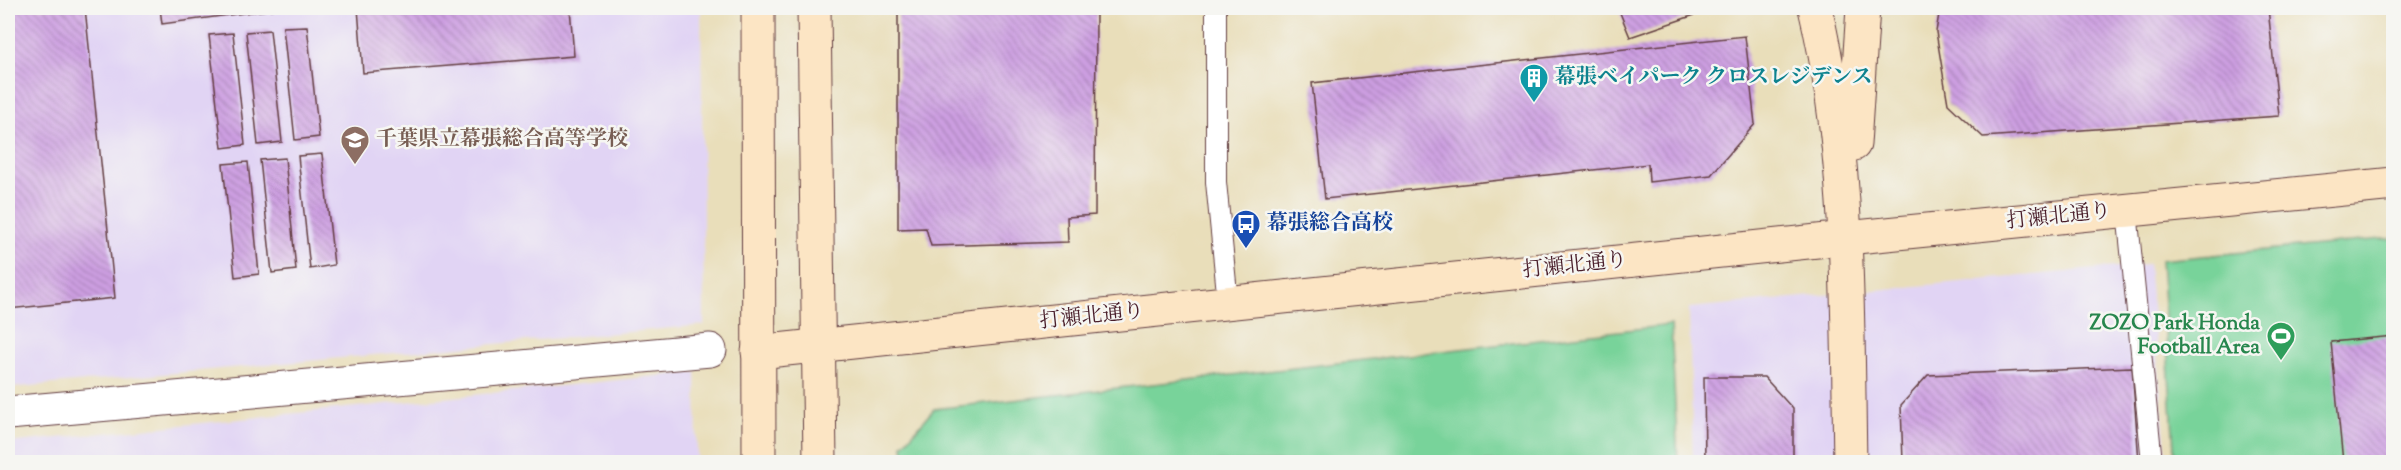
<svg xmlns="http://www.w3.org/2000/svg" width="2401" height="470" viewBox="0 0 2401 470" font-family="'Sorts Mill Goudy','Noto Serif JP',serif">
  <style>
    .built { fill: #e1d4f4 }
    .grass { fill: #78d39a; stroke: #617962; stroke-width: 1.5 }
    .building { fill: url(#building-back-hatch) }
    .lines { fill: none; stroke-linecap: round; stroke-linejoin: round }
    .lane-casing { stroke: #623c40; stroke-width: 22 }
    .street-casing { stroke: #623c40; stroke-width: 35 }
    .secondary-casing { stroke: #623c40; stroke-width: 35 }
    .lane { stroke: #fff; stroke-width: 20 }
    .street { stroke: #fff; stroke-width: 33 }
    .secondary { stroke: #fce5c4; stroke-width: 33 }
    .labels { text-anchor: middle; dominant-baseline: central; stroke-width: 5; stroke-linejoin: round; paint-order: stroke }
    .culture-label { font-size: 21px; font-weight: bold; fill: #0d838f; stroke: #f6f6f2; text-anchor: start }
    .education-label { font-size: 21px; font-weight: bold; fill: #785e54; stroke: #f6f6f2; text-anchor: start }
    .street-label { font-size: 21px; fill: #4a1f2b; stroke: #f6f6f2 }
    .transit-label { font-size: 21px; font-weight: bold; fill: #164399; stroke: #f6f6f2; text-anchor: start }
    .leisure-label { font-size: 21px; font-weight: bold; fill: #27864d; stroke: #f6f6f2; text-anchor: end }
  </style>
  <defs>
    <pattern id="building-back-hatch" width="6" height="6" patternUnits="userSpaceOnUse" patternTransform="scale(1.5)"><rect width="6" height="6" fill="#cd9fe2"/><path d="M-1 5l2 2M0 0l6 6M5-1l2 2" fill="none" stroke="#a881b7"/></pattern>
  </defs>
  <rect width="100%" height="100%" fill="#f6f6f2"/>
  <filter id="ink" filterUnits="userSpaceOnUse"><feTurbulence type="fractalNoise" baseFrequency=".0167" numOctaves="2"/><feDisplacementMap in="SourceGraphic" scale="12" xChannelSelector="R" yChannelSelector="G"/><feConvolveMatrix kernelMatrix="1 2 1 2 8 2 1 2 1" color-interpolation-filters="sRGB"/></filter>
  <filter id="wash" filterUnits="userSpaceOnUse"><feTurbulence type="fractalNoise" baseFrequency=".008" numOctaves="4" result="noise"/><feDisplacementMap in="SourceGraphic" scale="24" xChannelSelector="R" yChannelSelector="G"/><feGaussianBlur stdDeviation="1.35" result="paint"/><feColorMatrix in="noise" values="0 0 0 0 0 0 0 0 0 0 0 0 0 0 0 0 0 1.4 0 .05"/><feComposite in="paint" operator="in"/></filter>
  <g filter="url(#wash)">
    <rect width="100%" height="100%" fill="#e9deba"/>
    <!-- built -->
    <g class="built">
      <polygon points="8,8 701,8 704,325 8,388"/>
      <polygon points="2148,264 2167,462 1693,462 1689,308"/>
      <polygon points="696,372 697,462 8,462 8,443"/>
    </g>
    <!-- grass -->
    <g class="grass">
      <polygon points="2393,238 2393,462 2175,462 2161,260"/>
      <polygon points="1671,325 1678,462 905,462 903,445 934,409"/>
    </g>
    <g id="blocks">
      <!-- building -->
      <g class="building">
        <polygon points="8,8 85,8 115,298 8,309"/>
        <polygon points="160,8 275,8 275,9 162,24"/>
        <polygon points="358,8 570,8 574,56 363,73"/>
        <polygon points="898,8 1096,8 1095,215 1067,217 1068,242 931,246 926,228 898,229"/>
        <polygon points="1618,8 1715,8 1630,37"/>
        <polygon points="1940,8 2268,8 2279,116 1983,137 1948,104 1936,32"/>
        <polygon points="307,26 319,137 295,140 283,27"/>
        <polygon points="270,30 282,142 258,145 246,32"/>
        <polygon points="233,33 245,145 222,148 209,35"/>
        <polygon points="1745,36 1755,124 1711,175 1649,182 1648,164 1325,199 1312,83"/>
        <polygon points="322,154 334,265 310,269 298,156"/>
        <polygon points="285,158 296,270 272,273 260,160"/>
        <polygon points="248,162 259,274 235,277 223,164"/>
        <polygon points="2394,336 2394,462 2343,462 2331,342"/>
        <polygon points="2132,367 2139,462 1903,462 1901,405 1928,375"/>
        <polygon points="1704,377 1764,377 1793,409 1793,462 1705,462"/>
      </g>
    </g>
  </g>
  <g filter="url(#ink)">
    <use href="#blocks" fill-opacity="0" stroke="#623c40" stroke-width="1.5"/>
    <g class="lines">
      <!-- lane casing -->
      <g class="lane-casing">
        <g id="lane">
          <polyline points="1216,8 1216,182 1228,303"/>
          <polyline points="2127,211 2152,462"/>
        </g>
      </g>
      <!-- street casing -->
      <g class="street-casing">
        <polyline id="street" points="8,413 710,350"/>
      </g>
      <!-- secondary casing -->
      <g class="secondary-casing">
        <g id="secondary">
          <polyline points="758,8 759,462"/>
          <polyline points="814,8 820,462"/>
          <path d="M1815 8C1851 157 1847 310 1850 462"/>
          <polyline points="1854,144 1863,8"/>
          <polyline points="758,352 1846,238 2394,184"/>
        </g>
      </g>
      <!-- lane -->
      <use href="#lane" class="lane"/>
      <!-- street -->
      <use href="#street" class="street"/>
      <!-- secondary -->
      <use href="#secondary" class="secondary"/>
    </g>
  </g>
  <!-- icons -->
  <defs>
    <g id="building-pin" transform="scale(1.5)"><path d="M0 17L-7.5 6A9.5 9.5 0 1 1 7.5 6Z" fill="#0f9aa8" stroke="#f6f6f2"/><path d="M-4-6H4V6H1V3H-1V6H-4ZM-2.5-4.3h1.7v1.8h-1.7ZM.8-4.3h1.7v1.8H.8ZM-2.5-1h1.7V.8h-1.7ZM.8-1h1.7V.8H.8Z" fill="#fff"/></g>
    <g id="school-pin" transform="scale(1.5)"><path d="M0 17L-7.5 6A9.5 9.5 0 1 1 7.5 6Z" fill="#8d6e63" stroke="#f6f6f2"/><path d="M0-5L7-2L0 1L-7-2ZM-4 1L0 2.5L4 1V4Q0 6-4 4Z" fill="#fff"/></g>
    <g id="bus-pin" transform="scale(1.5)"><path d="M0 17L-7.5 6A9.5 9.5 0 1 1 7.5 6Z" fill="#1a4fb4" stroke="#f6f6f2"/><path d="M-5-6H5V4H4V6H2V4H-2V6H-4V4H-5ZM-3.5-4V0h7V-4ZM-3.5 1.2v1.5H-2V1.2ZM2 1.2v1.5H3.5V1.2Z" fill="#fff"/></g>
    <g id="stadium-pin" transform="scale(1.5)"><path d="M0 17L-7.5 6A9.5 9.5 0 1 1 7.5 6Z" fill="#2e9e5b" stroke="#f6f6f2"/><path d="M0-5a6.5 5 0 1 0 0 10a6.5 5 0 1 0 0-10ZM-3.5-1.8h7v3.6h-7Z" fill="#fff"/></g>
  </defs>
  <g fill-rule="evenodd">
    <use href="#building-pin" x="1534" y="78"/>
    <use href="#school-pin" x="355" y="140"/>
    <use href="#bus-pin" x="1246" y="224"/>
    <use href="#stadium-pin" x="2281" y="336"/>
  </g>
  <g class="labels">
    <!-- culture labels -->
    <g class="culture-label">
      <text x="1555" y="78">幕張ベイパーク クロスレジデンス</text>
    </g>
    <!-- education labels -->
    <g class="education-label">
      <text x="376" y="140">千葉県立幕張総合高等学校</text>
    </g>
    <!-- street labels -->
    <g class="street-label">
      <text transform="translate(2059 217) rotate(-6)">打瀬北通り</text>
      <text transform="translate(1575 266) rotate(-6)">打瀬北通り</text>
      <text transform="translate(1092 317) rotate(-6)">打瀬北通り</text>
    </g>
    <!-- transit labels -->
    <g class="transit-label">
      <text x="1267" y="224">幕張総合高校</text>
    </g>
    <!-- leisure labels -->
    <g class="leisure-label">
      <text x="2260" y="324">ZOZO Park Honda<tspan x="2260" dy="24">Football Area</tspan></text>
    </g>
  </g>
  <!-- margin -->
  <rect width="2401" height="470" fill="none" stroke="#f6f6f2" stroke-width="30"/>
</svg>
